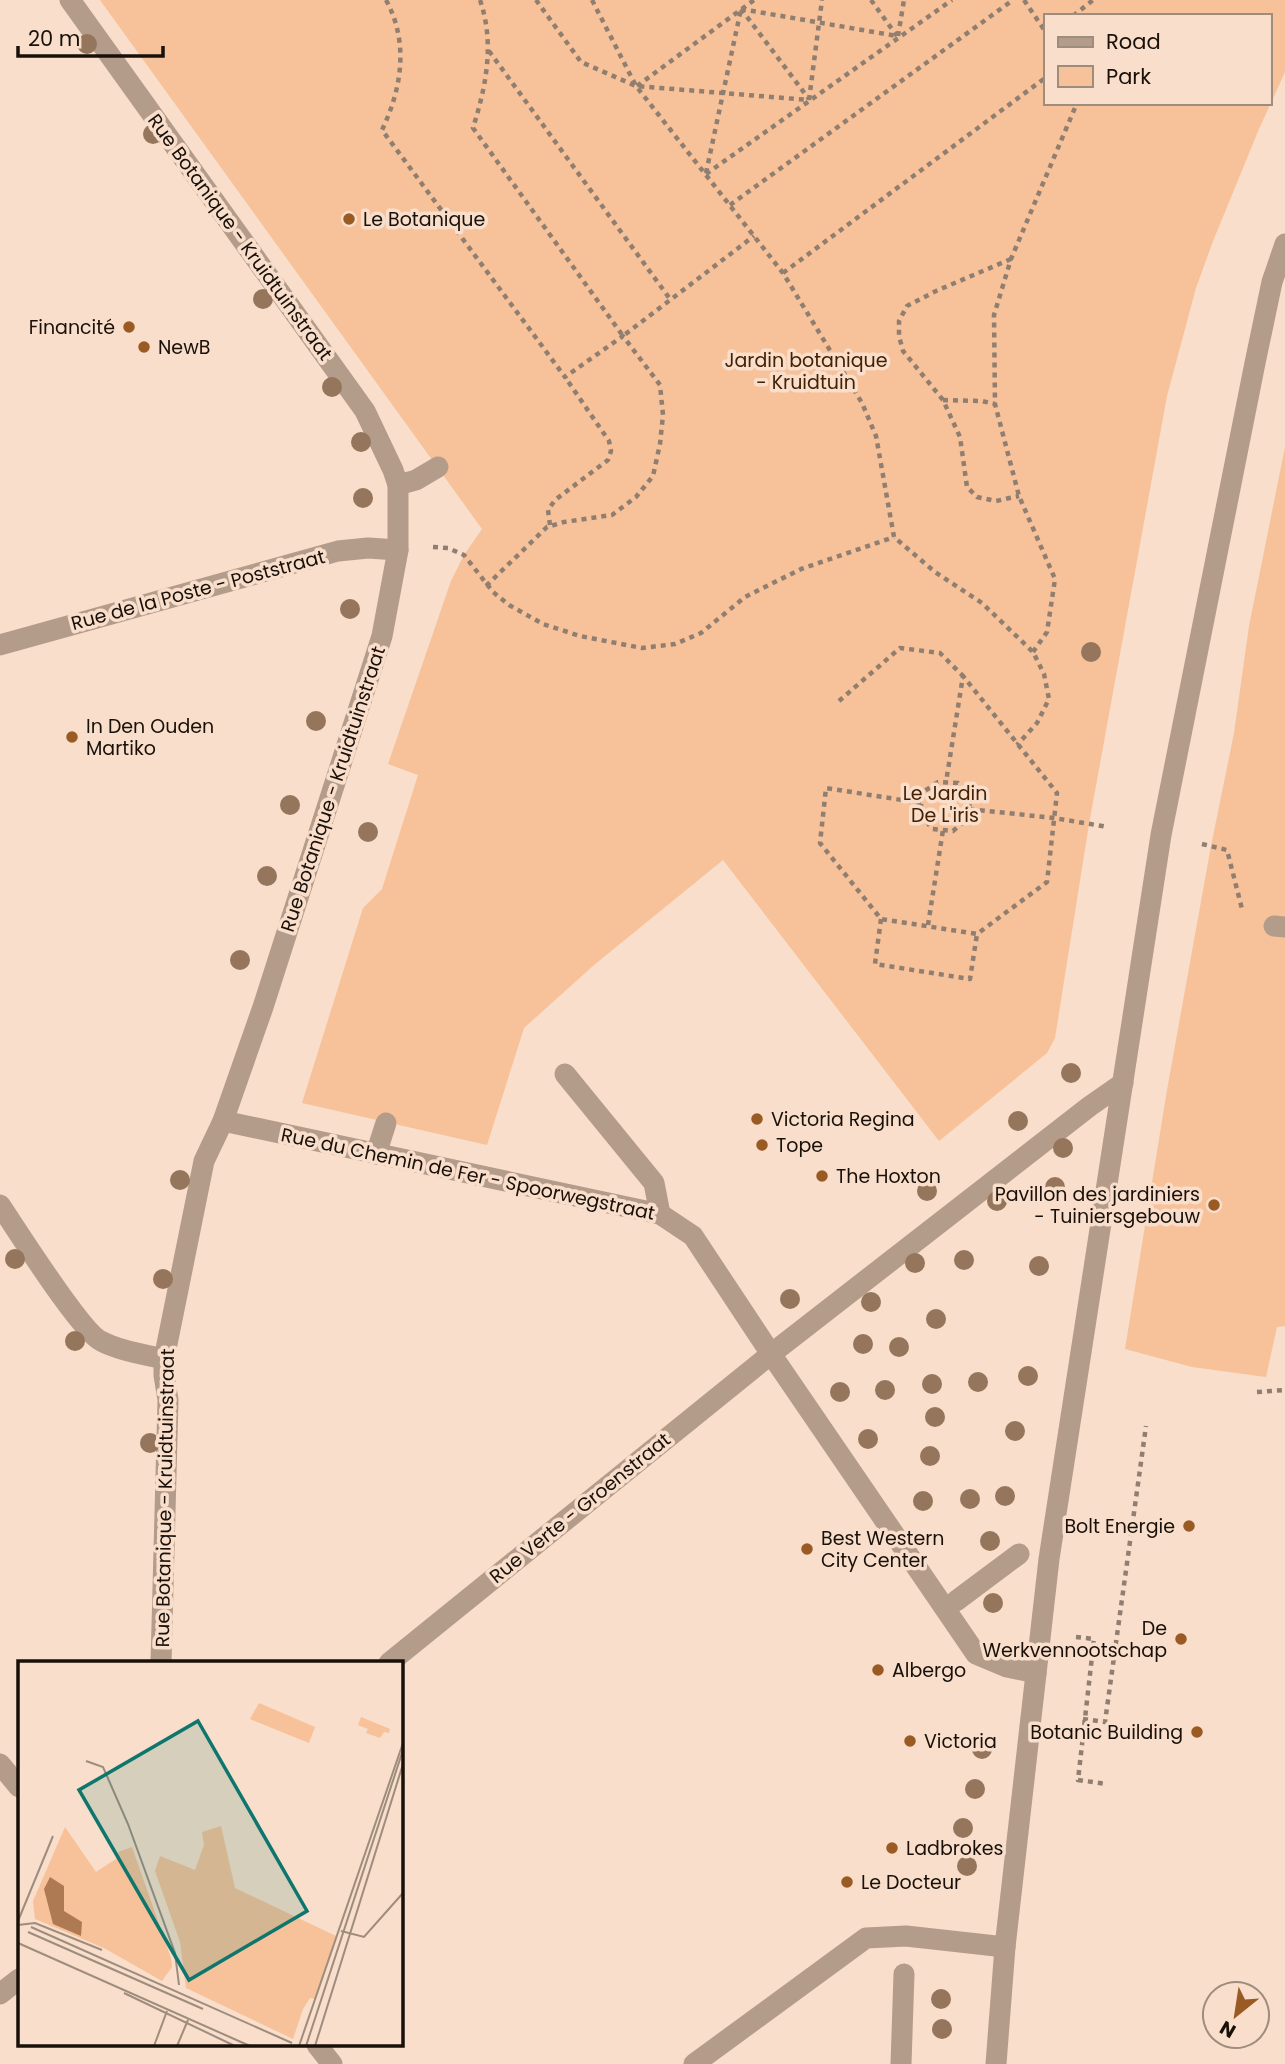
<svg xmlns="http://www.w3.org/2000/svg" width="1285" height="2064" viewBox="0 0 1285 2064" font-family="Poppins,sans-serif">
  <style>
    .green { fill: #f7c199; fill-rule: evenodd }
    .lines { fill: none; stroke-linecap: round; stroke-linejoin: round }
    .path { stroke: #907f71; stroke-width: 4.5; stroke-dasharray: 5 5; stroke-linecap: butt }
    .service { stroke: #b49c8a; stroke-width: 21 }
    .pedestrian { stroke: #b49c8a; stroke-width: 21 }
    .minor { stroke: #b49c8a; stroke-width: 21 }
    .tertiary { stroke: #b49c8a; stroke-width: 21 }
    .tree { fill: #95765c }
    .poi-dot { fill: #9a5a24; stroke: #f8decb; stroke-width: 2.5 }
    .labels { text-anchor: middle; dominant-baseline: central; stroke-width: 7; stroke-linejoin: round; paint-order: stroke }
    .poi-label { font-size: 19px; fill: #181009; stroke: #f8decb; text-anchor: start }
    .street-label { font-size: 19px; fill: #181009; stroke: #f8decb }
    .park-label { font-size: 19px; fill: #442101; stroke: #f8decb }
    .inset-road { fill: none; stroke: #9e8c7d; stroke-width: 2 }
    .view { fill: #0f766e; fill-opacity: 0.15; stroke: #0f766e; stroke-width: 3.5 }
    .inset-edge { fill: none; stroke: #181009; stroke-width: 3.5 }
  </style>
  <rect width="100%" height="100%" fill="#f8decb"/>
  <!-- green -->
  <g class="green">
    <path d="M100 0H1285V72L1259 129 1213 241 1196 288 1167 396 1089 824 1055 1038 1047 1053 939 1141 723 860 594 965 524 1028 487 1145 302 1103 363 908 382 889 418 775 388 764 451 581 464 555 482 529ZM1045 16H1269V103H1045Z"/>
    <polygon points="1285,447 1285,1326 1277,1327 1266,1377 1192,1367 1125,1349 1167,1090 1211,846 1234,733 1249,626"/>
  </g>
  <g class="lines">
    <!-- path -->
    <g class="path">
      <path d="M386 0C409 42 402 88 382 130L565 377 623 336 660 385 663 415 660 444 653 476 636 497 612 515 564 522 547 527 486 586"/>
      <path d="M480 0C495 44 486 86 473 128L623 336 754 236"/>
      <polyline points="536,0 581,62 636,86 809,100"/>
      <polyline points="592,0 636,86 783,273 862,403 876,436 894,537 935,572 982,603 1033,652 1044,674 1049,699 1037,723 1017,745"/>
      <polyline points="871,0 897,36"/>
      <polyline points="1024,0 1045,31"/>
      <polyline points="741,9 897,36"/>
      <polyline points="741,9 809,99"/>
      <polyline points="1073,16 1093,0"/>
      <polyline points="898,36 904,0"/>
      <polyline points="489,51 670,299"/>
      <polyline points="637,86 754,0"/>
      <polyline points="809,100 822,0"/>
      <polyline points="706,173 741,9"/>
      <polyline points="706,174 952,0"/>
      <polyline points="730,205 1013,0"/>
      <polyline points="1011,259 936,291 907,306 899,321 899,336 903,351 943,400 960,437 967,487 977,497 996,501 1019,496"/>
      <polyline points="783,273 1045,78"/>
      <polyline points="943,400 982,401 995,404"/>
      <polyline points="550,525 548,510 555,500 608,460 611,451 609,441 565,377"/>
      <polyline points="433,547 448,548 464,555 493,592 509,605 543,624 580,636 642,648 675,644 701,633 745,597 801,569 894,537"/>
      <polyline points="1033,652 1047,632 1055,579 1019,496 995,404 994,315 1011,259 1077,103"/>
      <polyline points="839,701 900,648 940,653 963,676"/>
      <polyline points="921,803 826,788 820,843 881,919 977,934 1047,882 1057,793 963,676 946,782"/>
      <polyline points="969,809 970,799 958,783 938,782 923,792 920,812 932,829 953,831 968,818 969,809 1054,818 1108,827"/>
      <polyline points="1202,844 1227,850 1242,909"/>
      <polyline points="881,919 875,964 970,979 977,934"/>
      <polyline points="928,925 943,830"/>
      <polyline points="1257,1392 1285,1390"/>
      <polyline points="1076,1637 1094,1639 1078,1780 1107,1784"/>
      <polyline points="1083,1719 1105,1722 1146,1426"/>
    </g>
    <!-- service -->
    <g class="service">
      <polyline points="398,485 416,480 438,467"/>
      <polyline points="565,1074 654,1183 660,1214"/>
      <polyline points="376,1154 386,1123"/>
    </g>
    <!-- pedestrian -->
    <g class="pedestrian">
      <polyline points="1274,926 1285,927"/>
      <polyline points="771,1354 1090,1106 1123,1083"/>
      <polyline points="956,1601 1019,1554"/>
      <polyline points="901,2064 904,1974"/>
    </g>
    <!-- minor -->
    <g class="minor">
      <polyline points="70,0 365,411 393,470 398,485 398,550 382,636 263,1007 223,1121 204,1161 164,1359 164,1375 168,1400 161,1663"/>
      <polyline points="0,645 338,551 368,548 398,550"/>
      <polyline points="223,1121 660,1214 693,1236 771,1354 976,1654 1007,1667 1036,1673"/>
      <path d="M0 1205C17 1230 81 1332 101 1341 120 1351 143 1354 164 1359"/>
      <polyline points="389,1663 771,1354"/>
      <polyline points="0,1764 19,1787"/>
      <polyline points="0,1994 19,1979"/>
      <polyline points="317,2045 332,2064"/>
      <polyline points="694,2064 866,1938 906,1936 1005,1947"/>
    </g>
    <!-- tertiary -->
    <polyline class="tertiary" points="996,2064 1005,1947 1049,1559 1161,835 1255,363 1272,282 1285,244"/>
  </g>
  <!-- trees -->
  <g class="tree">
    <circle cx="87" cy="44" r="10"/>
    <circle cx="153" cy="134" r="10"/>
    <circle cx="263" cy="299" r="10"/>
    <circle cx="332" cy="387" r="10"/>
    <circle cx="361" cy="442" r="10"/>
    <circle cx="363" cy="498" r="10"/>
    <circle cx="350" cy="609" r="10"/>
    <circle cx="1091" cy="652" r="10"/>
    <circle cx="316" cy="721" r="10"/>
    <circle cx="290" cy="805" r="10"/>
    <circle cx="368" cy="832" r="10"/>
    <circle cx="267" cy="876" r="10"/>
    <circle cx="240" cy="960" r="10"/>
    <circle cx="1071" cy="1073" r="10"/>
    <circle cx="1018" cy="1121" r="10"/>
    <circle cx="1063" cy="1148" r="10"/>
    <circle cx="180" cy="1180" r="10"/>
    <circle cx="1055" cy="1187" r="10"/>
    <circle cx="927" cy="1191" r="10"/>
    <circle cx="997" cy="1201" r="10"/>
    <circle cx="15" cy="1259" r="10"/>
    <circle cx="964" cy="1260" r="10"/>
    <circle cx="915" cy="1263" r="10"/>
    <circle cx="1039" cy="1266" r="10"/>
    <circle cx="163" cy="1279" r="10"/>
    <circle cx="790" cy="1299" r="10"/>
    <circle cx="871" cy="1302" r="10"/>
    <circle cx="936" cy="1319" r="10"/>
    <circle cx="75" cy="1341" r="10"/>
    <circle cx="863" cy="1344" r="10"/>
    <circle cx="899" cy="1347" r="10"/>
    <circle cx="1028" cy="1376" r="10"/>
    <circle cx="978" cy="1382" r="10"/>
    <circle cx="932" cy="1384" r="10"/>
    <circle cx="885" cy="1390" r="10"/>
    <circle cx="840" cy="1392" r="10"/>
    <circle cx="935" cy="1417" r="10"/>
    <circle cx="1015" cy="1431" r="10"/>
    <circle cx="868" cy="1439" r="10"/>
    <circle cx="150" cy="1443" r="10"/>
    <circle cx="930" cy="1456" r="10"/>
    <circle cx="1005" cy="1496" r="10"/>
    <circle cx="970" cy="1499" r="10"/>
    <circle cx="923" cy="1501" r="10"/>
    <circle cx="990" cy="1541" r="10"/>
    <circle cx="993" cy="1603" r="10"/>
    <circle cx="982" cy="1749" r="10"/>
    <circle cx="975" cy="1789" r="10"/>
    <circle cx="963" cy="1828" r="10"/>
    <circle cx="967" cy="1866" r="10"/>
    <circle cx="941" cy="1999" r="10"/>
    <circle cx="942" cy="2029" r="10"/>
  </g>
  <!-- markers -->
  <g class="poi-dot">
    <circle cx="349" cy="219" r="7"/>
    <circle cx="129" cy="327" r="7"/>
    <circle cx="144" cy="347" r="7"/>
    <circle cx="72" cy="737" r="7"/>
    <circle cx="757" cy="1119" r="7"/>
    <circle cx="762" cy="1145" r="7"/>
    <circle cx="822" cy="1176" r="7"/>
    <circle cx="1214" cy="1205" r="7"/>
    <circle cx="1189" cy="1526" r="7"/>
    <circle cx="807" cy="1549" r="7"/>
    <circle cx="1181" cy="1639" r="7"/>
    <circle cx="878" cy="1670" r="7"/>
    <circle cx="1197" cy="1732" r="7"/>
    <circle cx="910" cy="1741" r="7"/>
    <circle cx="892" cy="1848" r="7"/>
    <circle cx="847" cy="1882" r="7"/>
  </g>
  <g class="labels">
    <!-- poi labels -->
    <g class="poi-label">
      <text x="363" y="219">Le Botanique</text>
      <text x="115" y="327" text-anchor="end">Financité</text>
      <text x="158" y="347">NewB</text>
      <text x="86" y="726">In Den Ouden<tspan x="86" dy="22">Martiko</tspan></text>
      <text x="771" y="1119">Victoria Regina</text>
      <text x="776" y="1145">Tope</text>
      <text x="836" y="1176">The Hoxton</text>
      <text x="1200" y="1194" text-anchor="end">Pavillon des jardiniers<tspan x="1200" dy="22">- Tuiniersgebouw</tspan></text>
      <text x="1175" y="1526" text-anchor="end">Bolt Energie</text>
      <text x="821" y="1538">Best Western<tspan x="821" dy="22">City Center</tspan></text>
      <text x="1167" y="1628" text-anchor="end">De<tspan x="1167" dy="22">Werkvennootschap</tspan></text>
      <text x="892" y="1670">Albergo</text>
      <text x="1183" y="1732" text-anchor="end">Botanic Building</text>
      <text x="924" y="1741">Victoria</text>
      <text x="906" y="1848">Ladbrokes</text>
      <text x="861" y="1882">Le Docteur</text>
    </g>
    <!-- street labels -->
    <g class="street-label">
      <text transform="translate(240 237) rotate(54)">Rue Botanique - Kruidtuinstraat</text>
      <text transform="translate(198 590) rotate(-15)">Rue de la Poste - Poststraat</text>
      <text transform="translate(333 789) rotate(-72)">Rue Botanique - Kruidtuinstraat</text>
      <text transform="translate(468 1174) rotate(12)">Rue du Chemin de Fer - Spoorwegstraat</text>
      <text transform="translate(165 1498) rotate(-89)">Rue Botanique - Kruidtuinstraat</text>
      <text transform="translate(580 1508) rotate(-39)">Rue Verte - Groenstraat</text>
    </g>
    <!-- park labels -->
    <g class="park-label">
      <text x="806" y="360">Jardin botanique<tspan x="806" dy="22">- Kruidtuin</tspan></text>
      <text x="945" y="793">Le Jardin<tspan x="945" dy="22">De L'iris</tspan></text>
    </g>
  </g>
  <!-- overview -->
  <g transform="translate(18 1661)">
    <rect width="385" height="385" fill="#f8decb"/>
    <path d="M241 42 297 66 291 82 232 58ZM343 56 372 68 371 72 366 71 362 77 348 72 350 68 340 64ZM203 165 217 227 318 275 297 338 292 337 285 348 275 378 168 327 162 281 137 210 142 195 177 209 186 184 184 171ZM47 166 78 211 101 196 100 191 114 186 153 297 154 306 144 320 86 287 17 258 15 240Z" fill="#f7c199"/>
    <path d="M32 216 46 225V250L64 261 63 275 35 263 26 228Z" fill="#ae7a53"/>
    <path class="inset-road" d="M68 100 85 106 110 163 157 292 161 324M0 260 35 175M0 264 17 262 84 289M13 266 274 382M323 270 346 276 385 232M10 271 185 348M0 282 232 385M106 332 217 385M136 385 149 350M159 385 170 359M281 385 385 82M288 385 385 89M297 385 385 103"/>
    <path class="view" d="M180 60 289 250 171 319 61 129Z"/>
    <rect width="385" height="385" class="inset-edge"/>
  </g>
  <!-- legend -->
  <rect x="1044" y="14" width="228" height="91" fill="#f8decb" stroke="#9e8c7d" stroke-width="2"/>
  <rect x="1058" y="37" width="35" height="10" fill="#b49c8a" stroke="#9e8c7d" stroke-width="2"/>
  <text x="1106" y="49" font-size="21" fill="#181009">Road</text>
  <rect x="1058" y="66" width="35" height="21" fill="#f7c199" stroke="#9e8c7d" stroke-width="2"/>
  <text x="1106" y="84" font-size="21" fill="#181009">Park</text>
  <!-- north arrow -->
  <g transform="translate(1236 2015) rotate(210)"><circle r="33" fill="#f8decb" stroke="#9e8c7d" stroke-width="2"/>
  <path d="M0-5L12 26L0 18L-12 26Z" fill="#9a5a24"/>
  <text y="-10" font-size="19" font-weight="bold" text-anchor="middle" fill="#181009">N</text>
  </g>
  <!-- scale -->
  <path d="M18 46v10h145v-10" fill="none" stroke="#181009" stroke-width="3.5"/>
  <text x="28" y="46" font-size="21" fill="#181009" stroke="#f8decb" stroke-width="5" paint-order="stroke">20 m</text>
</svg>
